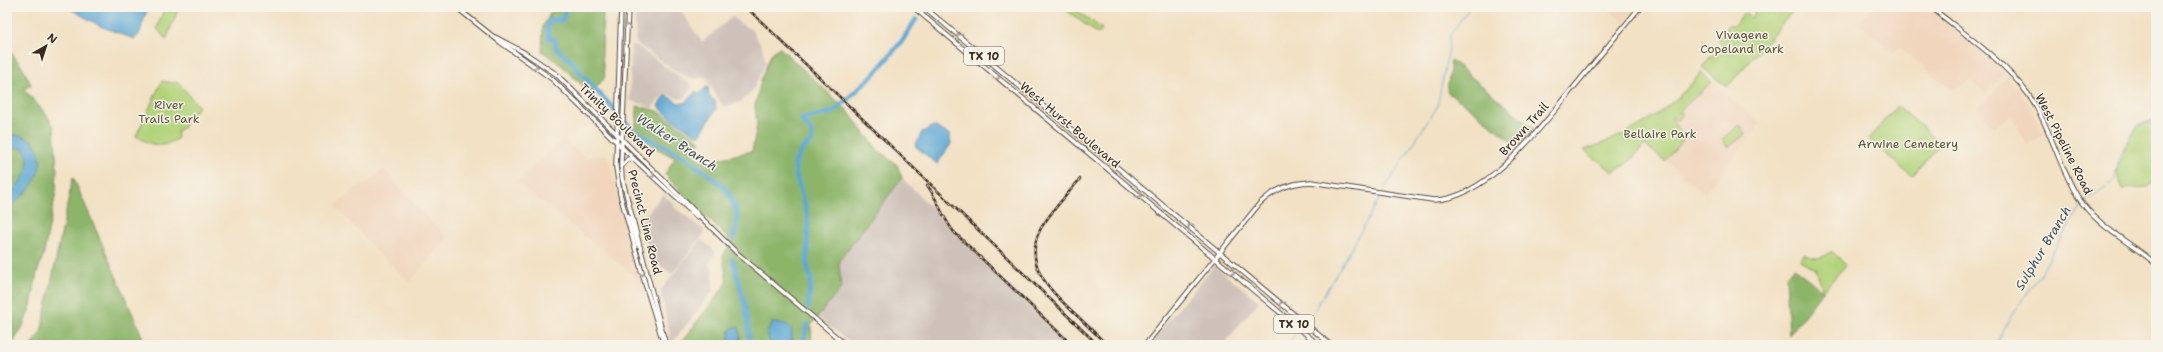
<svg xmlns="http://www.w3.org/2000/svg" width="2163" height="352" viewBox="0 0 2163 352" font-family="'Shantell Sans',sans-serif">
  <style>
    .built { fill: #f1d5bd }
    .industrial { fill: #cec1ba }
    .green { fill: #b2d37a; stroke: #767e4c }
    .forest { fill: #8db56a; stroke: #647044 }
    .water { fill: #5ca7d4; stroke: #4c6879 }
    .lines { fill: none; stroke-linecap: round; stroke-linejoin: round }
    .stream { stroke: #5ca7d4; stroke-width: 1 }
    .river { stroke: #5ca7d4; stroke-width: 5 }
    .secondary-casing { stroke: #564537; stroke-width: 5.5 }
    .primary-casing { stroke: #564537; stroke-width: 5.5 }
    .secondary { stroke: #fff; stroke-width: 3.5 }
    .primary { stroke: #fff; stroke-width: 3.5 }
    .rail-casing { stroke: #3b2a1e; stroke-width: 2.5 }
    .rail { stroke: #f7f3e8; stroke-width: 1; stroke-dasharray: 3; stroke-linecap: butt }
    .oneway { stroke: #a79f9a }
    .labels { text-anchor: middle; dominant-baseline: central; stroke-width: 3; stroke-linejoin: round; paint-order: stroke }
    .shield { fill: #f7f3e8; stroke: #73665b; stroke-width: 1 }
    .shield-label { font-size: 11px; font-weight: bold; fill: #3b2a1e }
    .park-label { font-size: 12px; fill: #595435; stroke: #f7f3e8 }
    .street-label { font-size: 12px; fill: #3b2a1e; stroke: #f7f3e8 }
    .water-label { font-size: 13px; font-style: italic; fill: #47565e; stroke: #f7f3e8 }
  </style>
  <rect width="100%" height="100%" fill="#f7f3e8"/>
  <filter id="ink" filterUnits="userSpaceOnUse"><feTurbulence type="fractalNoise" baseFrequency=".025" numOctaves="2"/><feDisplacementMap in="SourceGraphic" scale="8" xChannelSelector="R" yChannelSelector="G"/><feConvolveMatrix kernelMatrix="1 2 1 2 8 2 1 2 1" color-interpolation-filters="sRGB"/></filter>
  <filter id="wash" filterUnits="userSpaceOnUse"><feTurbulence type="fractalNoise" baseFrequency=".012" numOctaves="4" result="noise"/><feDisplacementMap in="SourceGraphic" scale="16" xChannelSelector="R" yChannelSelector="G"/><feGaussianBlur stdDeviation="0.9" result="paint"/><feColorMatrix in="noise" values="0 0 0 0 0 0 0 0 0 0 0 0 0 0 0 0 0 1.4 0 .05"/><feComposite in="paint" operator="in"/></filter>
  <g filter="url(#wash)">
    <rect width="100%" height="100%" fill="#f2e1c5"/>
    <!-- built -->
    <g class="built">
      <polygon points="1614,7 1636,7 1624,22 1611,11"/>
      <polygon points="1871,7 1927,7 1976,47 2004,73 1986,93 1972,81 1952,90 1899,47 1894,53 1858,23"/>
      <polygon points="2007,77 2020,91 2044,134 2027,145 2012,115 1993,128 1979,109"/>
      <polygon points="1712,82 1760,124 1705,194 1665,161 1684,138 1670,118"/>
      <polygon points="563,140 585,157 607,155 640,280 516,181"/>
      <polygon points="384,169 428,219 447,237 410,282 383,258 335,206 357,187 363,186"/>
    </g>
    <!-- industrial -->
    <g class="industrial">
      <polygon points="634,7 678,7 702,42 733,16 739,23 752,30 762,47 766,62 752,92 740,102 725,107 722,105 705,77 694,79 679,73 636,43"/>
      <polygon points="631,45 637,46 692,86 692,88 684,98 679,99 667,94 663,95 652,108 630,100"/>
      <polygon points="902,178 1067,345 853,345 818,317 841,288 839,262"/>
      <polygon points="663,194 675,205 674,207 704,230 704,234 672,274 652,259 640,223"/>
      <polygon points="701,240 715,251 714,256 708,265 713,269 713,290 673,342 671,342 661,290"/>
      <polygon points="1214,266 1259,301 1223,345 1148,345"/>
    </g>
    <!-- green -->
    <g class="green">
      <polygon points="165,7 179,7 166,40 157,28"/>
      <polygon points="1062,7 1072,7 1102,29 1098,34"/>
      <polygon points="1755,7 1795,9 1727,87 1702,67 1713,54 1716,57 1724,48 1717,41 1730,24 1733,26 1744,13 1751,18 1755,13 1753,10"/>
      <path d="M1701 72 1712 82 1677 113 1680 111 1683 115 1676 121 1673 117 1671 118 1684 138 1665 161 1645 145 1627 164 1613 172 1584 150C1630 135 1671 111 1701 72Z"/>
      <path d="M162 81 173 83 178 82 199 107 188 117 184 127 177 131 178 138C162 150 151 145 136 136Z"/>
      <polygon points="1897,106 1941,143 1912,176 1868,139"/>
      <polygon points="2156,119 2156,181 2147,187 2123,189 2116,173 2123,153 2137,127"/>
      <polygon points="1740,125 1746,134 1728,147 1722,139"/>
      <path d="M1832 251 1846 265 1823 291 1816 269 1800 260 1804 254C1814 260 1823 259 1832 251Z"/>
    </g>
    <!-- forest -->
    <g class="forest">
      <polygon points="554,7 603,7 602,56 605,77 591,94 561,65 542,51 543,26"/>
      <polygon points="7,47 23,68 31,85 24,89 46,114 54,127 57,169 56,192 44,253 37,273 31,306 22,328 12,345 7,345"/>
      <polygon points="779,47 847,110 878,150 897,165 902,178 839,261 841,288 811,325 812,345 679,345 727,283 723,256 731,242 665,175 675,158 633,136 632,134 636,127 637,106 658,111 700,141 691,153 701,161 709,161 752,151 757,125 755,106 761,80 771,54"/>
      <polygon points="1451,60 1534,129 1518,147 1468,106 1447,92"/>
      <polygon points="73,177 146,345 31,345 41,332"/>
      <polygon points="1794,268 1823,291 1789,335 1786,277"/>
    </g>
    <!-- water -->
    <g class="water">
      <polygon points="67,7 148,7 139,35 134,39 100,26"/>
      <polygon points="706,87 708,87 709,97 715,101 716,109 700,135 696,135 668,116 658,106 665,95 679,103 685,103 696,91 699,94"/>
      <polygon points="934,126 950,135 951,144 937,164 915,146 922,132"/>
      <path d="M7 135C38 132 49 159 33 183 26 194 16 201 7 210V196C20 184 34 168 25 150L18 147 7 151Z"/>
      <polygon points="772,323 786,324 792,329 792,345 770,345 767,332"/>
      <polygon points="734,327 739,327 741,345 728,345 730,330"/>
    </g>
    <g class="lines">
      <!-- stream -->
      <g class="stream">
        <polyline points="1383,191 1437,107 1448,53 1450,35 1470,7"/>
        <polyline points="2083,203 2107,187 2115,179 2115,172 2119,157 2137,126 2147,122 2156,124"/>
        <polyline points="1309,319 1343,263 1382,194"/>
        <polyline points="1287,345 1296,334"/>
        <polyline points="1997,345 2008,321 2042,271 2081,205"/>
      </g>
      <!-- river -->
      <g class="river">
        <polyline points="564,7 565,13 562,20 551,20 547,26 549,38 556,41 555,47 572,62 582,75 634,131 685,157 722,185 729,194 736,211 737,223 733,239"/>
        <path d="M733 260C740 289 750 315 749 345"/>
        <path d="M808 307 811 278 807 265 808 217 796 175 795 163 802 149 811 142C813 133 811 128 803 123L802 119 834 112 874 74 902 41 916 19"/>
        <polyline points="803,345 807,324"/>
      </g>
    </g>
  </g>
  <g filter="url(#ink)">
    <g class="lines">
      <!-- secondary casing -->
      <g class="secondary-casing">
        <g id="secondary">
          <polyline points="456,7 500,42 552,79 635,160 697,217"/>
          <polyline points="621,7 616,167 620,194 646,287 664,345"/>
          <polyline points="628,7 621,163 622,178 665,342"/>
          <path d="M1931 7C1964 34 2003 60 2028 94 2050 125 2058 165 2078 197 2097 227 2130 242 2156 264"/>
          <polyline points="495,37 525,53 556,74 737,253 846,345"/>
          <polyline points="621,167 628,159 634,159"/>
          <polyline points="627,217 630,218 638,245"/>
          <path d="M1145 345 1260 203C1275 189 1290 183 1311 182L1433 200C1486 201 1543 125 1574 87 1596 60 1618 34 1640 7"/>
        </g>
      </g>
      <!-- primary casing -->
      <g class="primary-casing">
        <g id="primary">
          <polyline points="913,7 1319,345"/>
          <polyline points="924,7 1331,345"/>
        </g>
      </g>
      <!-- secondary -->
      <use href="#secondary" class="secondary"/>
      <!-- primary -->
      <use href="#primary" class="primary"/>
      <!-- rail casing -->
      <g class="rail-casing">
        <g id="rail">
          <polyline points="746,7 1098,345"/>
          <path d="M1080 179C1067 195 1050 212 1040 230 1023 264 1049 289 1072 311 1084 322 1096 334 1107 345"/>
          <path d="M927 185C939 201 941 216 954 232L1072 345"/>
        </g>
      </g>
      <!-- rail -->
      <use href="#rail" class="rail"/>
    </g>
    <!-- one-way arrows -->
    <defs><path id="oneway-chevron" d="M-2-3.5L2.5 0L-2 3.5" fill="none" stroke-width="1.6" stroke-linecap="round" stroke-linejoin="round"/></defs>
    <g class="oneway">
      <use href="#oneway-chevron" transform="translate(627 27) rotate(-89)"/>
      <use href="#oneway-chevron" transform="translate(959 36) rotate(-140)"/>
      <use href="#oneway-chevron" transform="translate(535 66) rotate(35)"/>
      <use href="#oneway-chevron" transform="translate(997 77) rotate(40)"/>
      <use href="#oneway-chevron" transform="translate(652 175) rotate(43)"/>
      <use href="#oneway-chevron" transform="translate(1139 195) rotate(40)"/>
      <use href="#oneway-chevron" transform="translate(1190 227) rotate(-140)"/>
      <use href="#oneway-chevron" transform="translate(1232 272) rotate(40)"/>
      <use href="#oneway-chevron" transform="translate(642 273) rotate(75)"/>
      <use href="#oneway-chevron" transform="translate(1282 304) rotate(-140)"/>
    </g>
  </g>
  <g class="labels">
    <!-- shield labels -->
    <g class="shield">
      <rect x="964" y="47" width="40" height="18" rx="3"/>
      <rect x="1274" y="315" width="40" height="18" rx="3"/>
    </g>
    <g class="shield-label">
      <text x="984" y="56">TX 10</text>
      <text x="1294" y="324">TX 10</text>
    </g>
    <!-- park labels -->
    <g class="park-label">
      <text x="1742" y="35">Vivagene<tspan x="1742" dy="14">Copeland Park</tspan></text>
      <text x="169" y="105">River<tspan x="169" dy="14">Trails Park</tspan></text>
      <text x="1660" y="134">Bellaire Park</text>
      <text x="1908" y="144">Arwine Cemetery</text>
    </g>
    <!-- street labels -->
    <g class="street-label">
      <text transform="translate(617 120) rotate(44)">Trinity Boulevard</text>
      <text transform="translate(1070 125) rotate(40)">West Hurst Boulevard</text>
      <text transform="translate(1524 129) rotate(-48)">Brown Trail</text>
      <text transform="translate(2064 144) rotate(63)">West Pipeline Road</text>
      <text transform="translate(645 222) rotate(76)">Precinct Line Road</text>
    </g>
    <!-- water labels -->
    <g class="water-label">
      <text transform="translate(677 142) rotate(33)">Walker Branch</text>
      <text transform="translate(2043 248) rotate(-59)">Sulphur Branch</text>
    </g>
  </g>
  <!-- margin -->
  <rect width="2163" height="352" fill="none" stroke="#f7f3e8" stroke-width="24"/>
  <!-- north arrow -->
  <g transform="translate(46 46) rotate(39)" stroke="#f7f3e8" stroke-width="3" paint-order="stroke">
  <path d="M0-3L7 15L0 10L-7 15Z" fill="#3b2a1e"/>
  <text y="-6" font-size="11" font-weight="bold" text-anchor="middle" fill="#3b2a1e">N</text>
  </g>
</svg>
